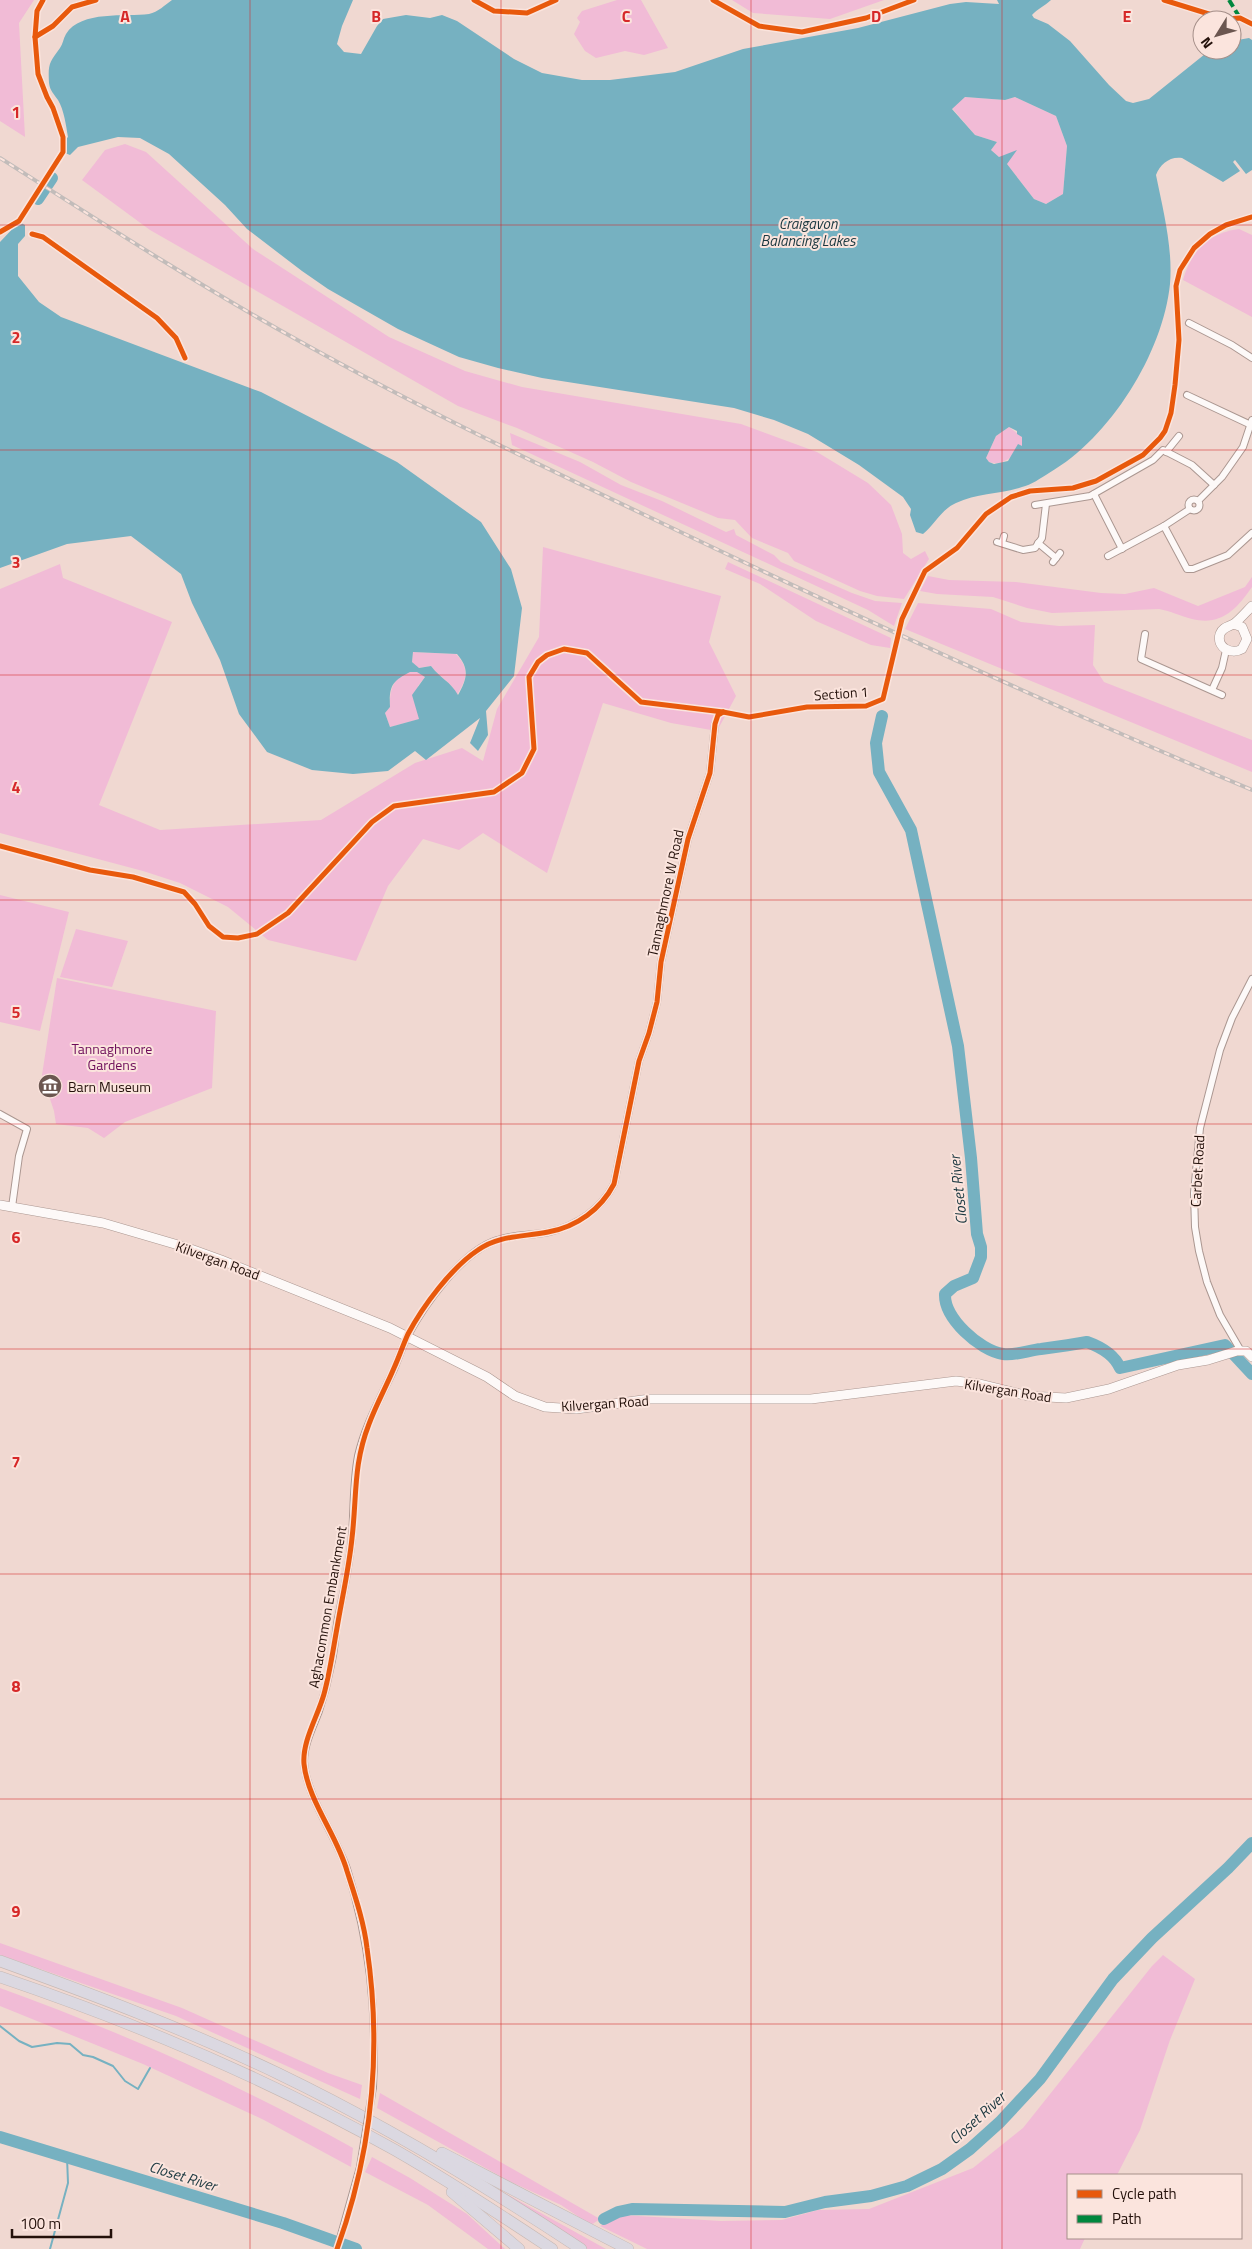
<svg xmlns="http://www.w3.org/2000/svg" width="1252" height="2249" viewBox="0 0 1252 2249" font-family="'Titillium Web',sans-serif">
  <style>
    .green { fill: #f1bbd6 }
    .water { fill: #76b1c1; fill-rule: evenodd }
    .lines { fill: none; stroke-linecap: round; stroke-linejoin: round }
    .stream { stroke: #76b1c1; stroke-width: 2 }
    .river { stroke: #76b1c1; stroke-width: 12 }
    .street-casing { stroke: #ab9791; stroke-width: 8 }
    .secondary-casing { stroke: #ab9791; stroke-width: 10 }
    .highway-casing { stroke: #c5b8b4; stroke-width: 12 }
    .street { stroke: #fdf9f8; stroke-width: 6 }
    .secondary { stroke: #fdf9f8; stroke-width: 9 }
    .highway { stroke: #dbd8e1; stroke-width: 11 }
    .rail-casing { stroke: #c2bcba; stroke-width: 4 }
    .rail { stroke: #fbe4dd; stroke-width: 2; stroke-dasharray: 5.5; stroke-linecap: butt }
    .street-bridge-casing { stroke: #ab9791; stroke-width: 8; stroke-linecap: butt }
    .street-bridge { stroke: #fdf9f8; stroke-width: 6 }
    .quiet { stroke: #00873e; stroke-width: 4; stroke-dasharray: 8 4; stroke-linecap: butt }
    .cycleway-casing { stroke: #fbe4dd; stroke-width: 8 }
    .cycleway { stroke: #e8590c; stroke-width: 5 }
    .grid { fill: none; stroke: #d62828; stroke-width: 1; stroke-opacity: 0.55 }
    .labels { text-anchor: middle; dominant-baseline: central; stroke-width: 4; stroke-linejoin: round; paint-order: stroke }
    .street-label { font-size: 14px; fill: #23100a; stroke: #fbe4dd }
    .park-label { font-size: 14px; fill: #6d0c5a; stroke: #fbe4dd }
    .poi-label { font-size: 14px; fill: #23100a; stroke: #fbe4dd; text-anchor: start }
    .water-label { font-size: 15px; font-style: italic; fill: #1b3840; stroke: #fbe4dd }
    .grid-label { font-size: 16px; text-anchor: middle; font-weight: bold; fill: #d62828; stroke: #fbe4dd; stroke-width: 4; stroke-linejoin: round; paint-order: stroke }
  </style>
  <rect width="100%" height="100%" fill="#f0d8d1"/>
  <!-- green -->
  <g class="green">
    <polygon points="0,0 34,0 19,23 25,137 0,121"/>
    <polygon points="617,0 641,0 668,48 644,55 625,51 596,58 585,51 574,34 580,22 577,18 582,11"/>
    <polygon points="732,0 884,0 830,19 753,13"/>
    <polygon points="965,97 1005,100 1015,97 1056,116 1067,146 1063,194 1046,204 1034,199 1007,164 991,150 997,142 975,135 952,108"/>
    <polygon points="125,144 146,152 253,249 389,337 465,371 522,387 741,424 817,452 868,483 891,505 902,534 903,553 911,559 925,551 929,559 904,599 877,596 860,591 794,561 788,553 752,538 735,520 718,518 631,482 593,462 517,428 458,406 150,230 82,180 105,150"/>
    <path d="M1239 229 1252 235V317L1183 280C1191 251 1208 233 1239 229Z"/>
    <path d="M1009 427 1022 437V446C1012 455 1005 467 989 462L986 458 996 436Z"/>
    <polygon points="510,433 580,462 621,485 662,501 726,532 734,529 736,535 774,555 781,562 852,593 875,601 902,603 894,626 868,610 512,445"/>
    <polygon points="543,547 721,596 709,642 736,696 717,731 671,723 603,703 547,873 483,833 459,850 423,839 388,886 356,961 268,940 228,907 180,883 143,871 0,833 0,589 60,564 63,578 172,622 99,805 160,830 321,820 415,763 462,748 483,761 497,709 539,637"/>
    <polygon points="728,562 891,638 890,648 871,645 816,621 760,584 725,569"/>
    <path d="M928 576 949 580 1016 582 1101 593 1125 594 1154 588 1198 606 1245 587 1252 577V587C1236 610 1221 626 1192 619 1180 616 1171 611 1159 609L1052 613 1027 608 993 597 937 594 920 591Z"/>
    <polygon points="918,603 991,609 1021,622 1059,626 1095,625 1093,665 1104,682 1252,740 1252,772 905,629"/>
    <path d="M413 652 456 654C470 669 467 679 457 695 452 682 440 678 431 666L418 668 412 662Z"/>
    <path d="M417 671 425 677 418 686 420 719 390 727 385 713 390 707C389 688 395 672 417 671Z"/>
    <polygon points="0,895 69,912 40,1031 0,1022"/>
    <polygon points="76,929 128,941 112,987 60,977"/>
    <polygon points="57,978 216,1011 212,1088 125,1122 104,1138 88,1128 56,1124 54,1111 42,1075"/>
    <polygon points="0,1943 182,2008 328,2073 362,2085 360,2099 176,2016 0,1955"/>
    <polygon points="1163,1955 1195,1979 1170,2040 1140,2130 1117,2175 1068,2175 1068,2238 1085,2238 1080,2249 647,2249 600,2226 622,2215 721,2221 782,2220 818,2210 869,2209 973,2168 1023,2128 1152,1966"/>
    <path d="M0 1988C122 2032 240 2085 353 2148L351 2167 264 2120 143 2064 0 2006Z"/>
    <polygon points="380,2093 600,2219 591,2225 561,2205 509,2181 377,2108"/>
    <polygon points="372,2157 410,2178 467,2214 505,2249 488,2249 428,2205 365,2172"/>
    <polygon points="483,2181 606,2249 587,2249"/>
  </g>
  <!-- water -->
  <g class="water">
    <path d="M172 0H353L342 26 337 44 344 52 361 54 377 26 383 19 406 15 430 18 442 15 457 21 514 59 542 73 582 80H610L675 72 743 49 858 28 950 4 966 2 999 4 997 0H1051C1045 6 1037 9 1032 15L1034 18 1048 24 1070 41 1109 85 1126 101 1133 103 1149 99 1210 50H1232V41L1249 38 1252 40V170L1246 174 1235 160 1233 162 1240 171 1223 182 1182 158C1170 156 1160 164 1156 175 1163 210 1173 247 1170 284 1163 353 1110 438 1049 473 1041 478 1031 485 1022 487 1001 494 977 493 956 503 942 509 935 524 923 534L916 532 910 515 911 509 903 497 859 465 808 434 774 420 734 408 542 378 498 368 459 357 398 329 328 289 302 271 247 229 225 205 169 154 140 138 118 137 78 147 70 155 65 153V140L68 137C66 125 64 110 58 100 54 94 50 91 49 83 48 64 49 63 60 48 63 44 63 39 66 34 81 10 126 17 149 14 158 12 165 5 172 0ZM965 97 1005 100 1015 97 1056 116 1067 146 1063 194 1046 204 1034 199 1007 164 1017 150 999 157 991 150 997 142 975 135 952 109ZM1009 427 1017 431V434L1022 437V446L1018 444 1008 461 994 464 989 462 986 458 996 436Z"/>
    <path d="M19 222 25 225V236L18 244V276L39 302 61 317 261 392 397 462 481 522 511 569 522 608 514 676 486 711 488 735 478 751 470 743 480 718 426 760 415 751 388 771 353 774 312 770 267 752 239 714 220 660 192 603 181 574 131 536 67 544 0 568V242ZM413 652 457 654C470 669 467 679 458 695 450 681 441 679 431 666L419 668 412 662ZM410 672H417L425 677 412 695 419 719 390 727 385 713 390 707C389 686 392 681 410 672Z"/>
  </g>
  <g class="lines">
    <!-- stream -->
    <g class="stream">
      <polyline points="0,2026 19,2041 32,2047 57,2043 70,2044 83,2055 93,2057 113,2066 125,2081 138,2089 150,2068"/>
      <polyline points="50,2249 68,2183 67,2157"/>
    </g>
    <!-- river -->
    <g class="river">
      <polyline points="38,199 52,178"/>
      <path d="M882 716 876 743 879 772 911 830 958 1046 971 1158 977 1234 981 1247V1257L973 1278 954 1286 945 1294C944 1318 979 1350 1003 1354 1015 1356 1029 1350 1041 1349 1056 1347 1071 1345 1087 1342 1101 1347 1114 1354 1120 1368L1225 1345 1252 1374"/>
      <polyline points="0,2137 283,2223 356,2249"/>
      <polyline points="604,2219 618,2212 632,2209 785,2212 825,2202 871,2196 907,2186 942,2169 970,2149 1000,2122 1040,2079 1113,1979 1152,1938 1228,1868 1252,1843"/>
    </g>
    <!-- street casing -->
    <g class="street-casing">
      <g id="street">
        <polyline points="1189,323 1232,345 1252,358"/>
        <polyline points="1187,395 1251,425"/>
        <polyline points="1166,452 1179,436"/>
        <polyline points="1094,494 1122,549"/>
        <circle cx="1194" cy="505" r="5.5"/>
        <polyline points="1198,501 1222,477 1243,447 1252,420"/>
        <polyline points="1035,505 1090,496 1153,460 1163,450 1192,465 1214,485"/>
        <polyline points="1164,526 1187,569 1193,569 1228,555 1252,533"/>
        <polyline points="997,542 1023,550 1035,548 1042,538 1046,504"/>
        <polyline points="1002,543 1004,536"/>
        <polyline points="1038,543 1056,558"/>
        <polyline points="1108,556 1164,526 1190,509"/>
        <polyline points="1053,562 1060,553"/>
        <polyline points="1145,634 1141,659 1222,695"/>
        <polyline points="1212,690 1222,668 1226,650"/>
        <polyline points="0,1114 27,1129 19,1156 12,1207"/>
        <polyline points="1241,1351 1220,1315 1207,1282 1199,1251 1195,1227 1194,1193 1200,1128 1220,1050 1232,1018 1252,979"/>
        <path d="M373 2087C377 2011 370 1942 347 1869 336 1836 305 1794 304 1761 304 1744 313 1727 319 1711 324 1696 328 1681 331 1665 335 1650 335 1634 338 1618 344 1591 350 1563 352 1535 354 1509 353 1482 358 1456 365 1425 381 1397 394 1369 399 1357 403 1345 408 1335 425 1304 459 1256 492 1242 510 1234 530 1236 549 1232 577 1226 601 1209 614 1184L639 1061 649 1033 657 1002 661 962 688 839 710 773 715 724"/>
        <polyline points="337,2249 360,2167"/>
      </g>
    </g>
    <!-- secondary casing -->
    <g class="secondary-casing">
      <g id="secondary">
        <path d="M1234 624 1242 627 1247 639 1242 649C1232 655 1216 648 1220 634 1223 626 1230 627 1235 623 1241 618 1247 611 1252 606"/>
        <polyline points="0,1205 103,1223 185,1247 221,1260 390,1328 487,1377 515,1396 545,1407 576,1409 650,1399 811,1399 956,1381 980,1384 1028,1396 1066,1398 1109,1389 1178,1365 1208,1360 1237,1351 1246,1351 1252,1357"/>
      </g>
    </g>
    <!-- highway casing -->
    <g class="highway-casing">
      <g id="highway">
        <path d="M0 1961C94 1995 187 2030 277 2073 383 2124 483 2184 581 2249"/>
        <path d="M0 1977C136 2023 270 2080 395 2150 449 2181 501 2215 552 2249"/>
        <polyline points="442,2153 628,2249"/>
        <polyline points="452,2192 519,2249"/>
      </g>
    </g>
    <!-- street -->
    <use href="#street" class="street"/>
    <!-- secondary -->
    <use href="#secondary" class="secondary"/>
    <!-- highway -->
    <use href="#highway" class="highway"/>
    <!-- rail casing -->
    <g class="rail-casing">
      <path id="rail" d="M0 158C99 221 198 285 301 342 414 405 531 461 647 516 847 612 1048 704 1252 790"/>
    </g>
    <!-- rail -->
    <use href="#rail" class="rail"/>
    <!-- street-bridge casing -->
    <g class="street-bridge-casing">
      <polyline id="street-bridge" points="360,2167 373,2087"/>
    </g>
    <!-- street-bridge -->
    <use href="#street-bridge" class="street-bridge"/>
    <!-- quiet -->
    <polyline class="quiet" points="1229,0 1240,18"/>
    <!-- cycleway casing -->
    <g class="cycleway-casing">
      <g id="cycleway">
        <polyline points="474,0 494,11 527,13 556,0"/>
        <polyline points="713,0 759,26 802,32 866,18 914,0"/>
        <polyline points="1164,0 1225,19 1240,18 1252,24"/>
        <polyline points="35,37 53,26 72,7 96,0"/>
        <polyline points="0,232 19,221 63,152 63,137 53,108 47,97 38,74 35,37 37,11 43,0"/>
        <polyline points="32,234 43,237 157,318 176,338 185,358"/>
        <polyline points="0,846 90,870 133,877 184,892 195,904 209,926 223,937 238,938 257,934 288,913 372,822 394,806 494,792 522,773 534,749 529,677 538,662 547,655 564,649 587,653 641,702 723,712 749,717 807,707 866,706 883,699 902,619 925,571 957,548 986,514 1011,497 1030,491 1073,488 1096,481 1143,455 1160,438 1165,431 1171,413 1175,385 1179,340 1176,286 1180,270 1194,248 1210,234 1226,225 1252,217"/>
        <path d="M337 2249C372 2152 382 2050 367 1948 364 1922 355 1896 347 1871 337 1835 308 1801 304 1764 302 1741 318 1716 324 1694 330 1672 333 1650 337 1628 342 1598 349 1568 352 1538 357 1496 353 1465 369 1424 376 1405 386 1387 394 1368 399 1357 403 1345 408 1334 423 1306 451 1268 478 1250 499 1235 523 1237 548 1232 577 1227 601 1209 614 1184L639 1061 649 1033 657 1002 661 962 688 839 710 773 715 724 718 715 723 712"/>
      </g>
    </g>
    <!-- cycleway -->
    <use href="#cycleway" class="cycleway"/>
  </g>
  <!-- grid -->
  <path class="grid" d="M250 0V2249M501 0V2249M751 0V2249M1002 0V2249M0 225H1252M0 450H1252M0 675H1252M0 900H1252M0 1124H1252M0 1349H1252M0 1574H1252M0 1799H1252M0 2024H1252"/>
  <!-- icons -->
  <defs>
    <g id="museum-disc" transform="scale(1.25)"><circle r="9.5" fill="#6b5650" stroke="#fbe4dd"/><path d="M0-6L6-3V-2H-6V-3ZM-5-1h2V3h-2ZM-1-1h2V3h-2ZM3-1h2V3H3ZM-6 4H6V6H-6Z" fill="#fff"/></g>
  </defs>
  <g fill-rule="evenodd">
    <use href="#museum-disc" x="50" y="1086"/>
  </g>
  <g class="labels">
    <!-- street labels -->
    <g class="street-label">
      <text transform="translate(841 693) rotate(-4)">Section 1</text>
      <text transform="translate(665 893) rotate(-78)">Tannaghmore W Road</text>
      <text transform="translate(1197 1171) rotate(-87)">Carbet Road</text>
      <text transform="translate(218 1260) rotate(20)">Kilvergan Road</text>
      <text transform="translate(1008 1390) rotate(9)">Kilvergan Road</text>
      <text transform="translate(605 1403) rotate(-4)">Kilvergan Road</text>
      <text transform="translate(327 1607) rotate(-80)">Aghacommon Embankment</text>
    </g>
    <!-- park labels -->
    <g class="park-label">
      <text x="112" y="1048">Tannaghmore<tspan x="112" dy="16">Gardens</tspan></text>
    </g>
    <!-- poi labels -->
    <g class="poi-label">
      <text x="68" y="1086">Barn Museum</text>
    </g>
    <!-- water labels -->
    <g class="water-label">
      <text x="808" y="223">Craigavon<tspan x="808" dy="17">Balancing Lakes</tspan></text>
      <text transform="translate(958 1190) rotate(-96)">Closet River</text>
      <text transform="translate(977 2118) rotate(-42)">Closet River</text>
      <text transform="translate(183 2176) rotate(17)">Closet River</text>
    </g>
  </g>
  <g class="grid-label">
    <text x="125" y="22">A</text>
    <text x="376" y="22">B</text>
    <text x="626" y="22">C</text>
    <text x="876" y="22">D</text>
    <text x="1127" y="22">E</text>
    <text x="16" y="118">1</text>
    <text x="16" y="343">2</text>
    <text x="16" y="568">3</text>
    <text x="16" y="793">4</text>
    <text x="16" y="1018">5</text>
    <text x="16" y="1243">6</text>
    <text x="16" y="1468">7</text>
    <text x="16" y="1692">8</text>
    <text x="16" y="1917">9</text>
  </g>
  <!-- legend -->
  <rect x="1067" y="2174" width="175" height="65" fill="#fbe4dd" stroke="#a58f89"/>
  <rect x="1077" y="2190" width="25" height="8" fill="#e8590c" stroke="#a58f89"/>
  <text x="1112" y="2199" font-size="15" fill="#23100a">Cycle path</text>
  <rect x="1077" y="2215" width="25" height="8" fill="#00873e" stroke="#a58f89"/>
  <text x="1112" y="2224" font-size="15" fill="#23100a">Path</text>
  <!-- north arrow -->
  <g transform="translate(1217 35) rotate(233)"><circle r="24" fill="#fbe4dd" stroke="#a58f89"/>
  <path d="M0-4L9 19L0 12L-9 19Z" fill="#6b5650"/>
  <text y="-8" font-size="14" font-weight="bold" text-anchor="middle" fill="#23100a">N</text>
  </g>
  <!-- scale -->
  <path d="M12 2229v8h99v-8" fill="none" stroke="#23100a" stroke-width="2.5"/>
  <text x="20" y="2229" font-size="15" fill="#23100a" stroke="#fbe4dd" stroke-width="4" paint-order="stroke">100 m</text>
</svg>
